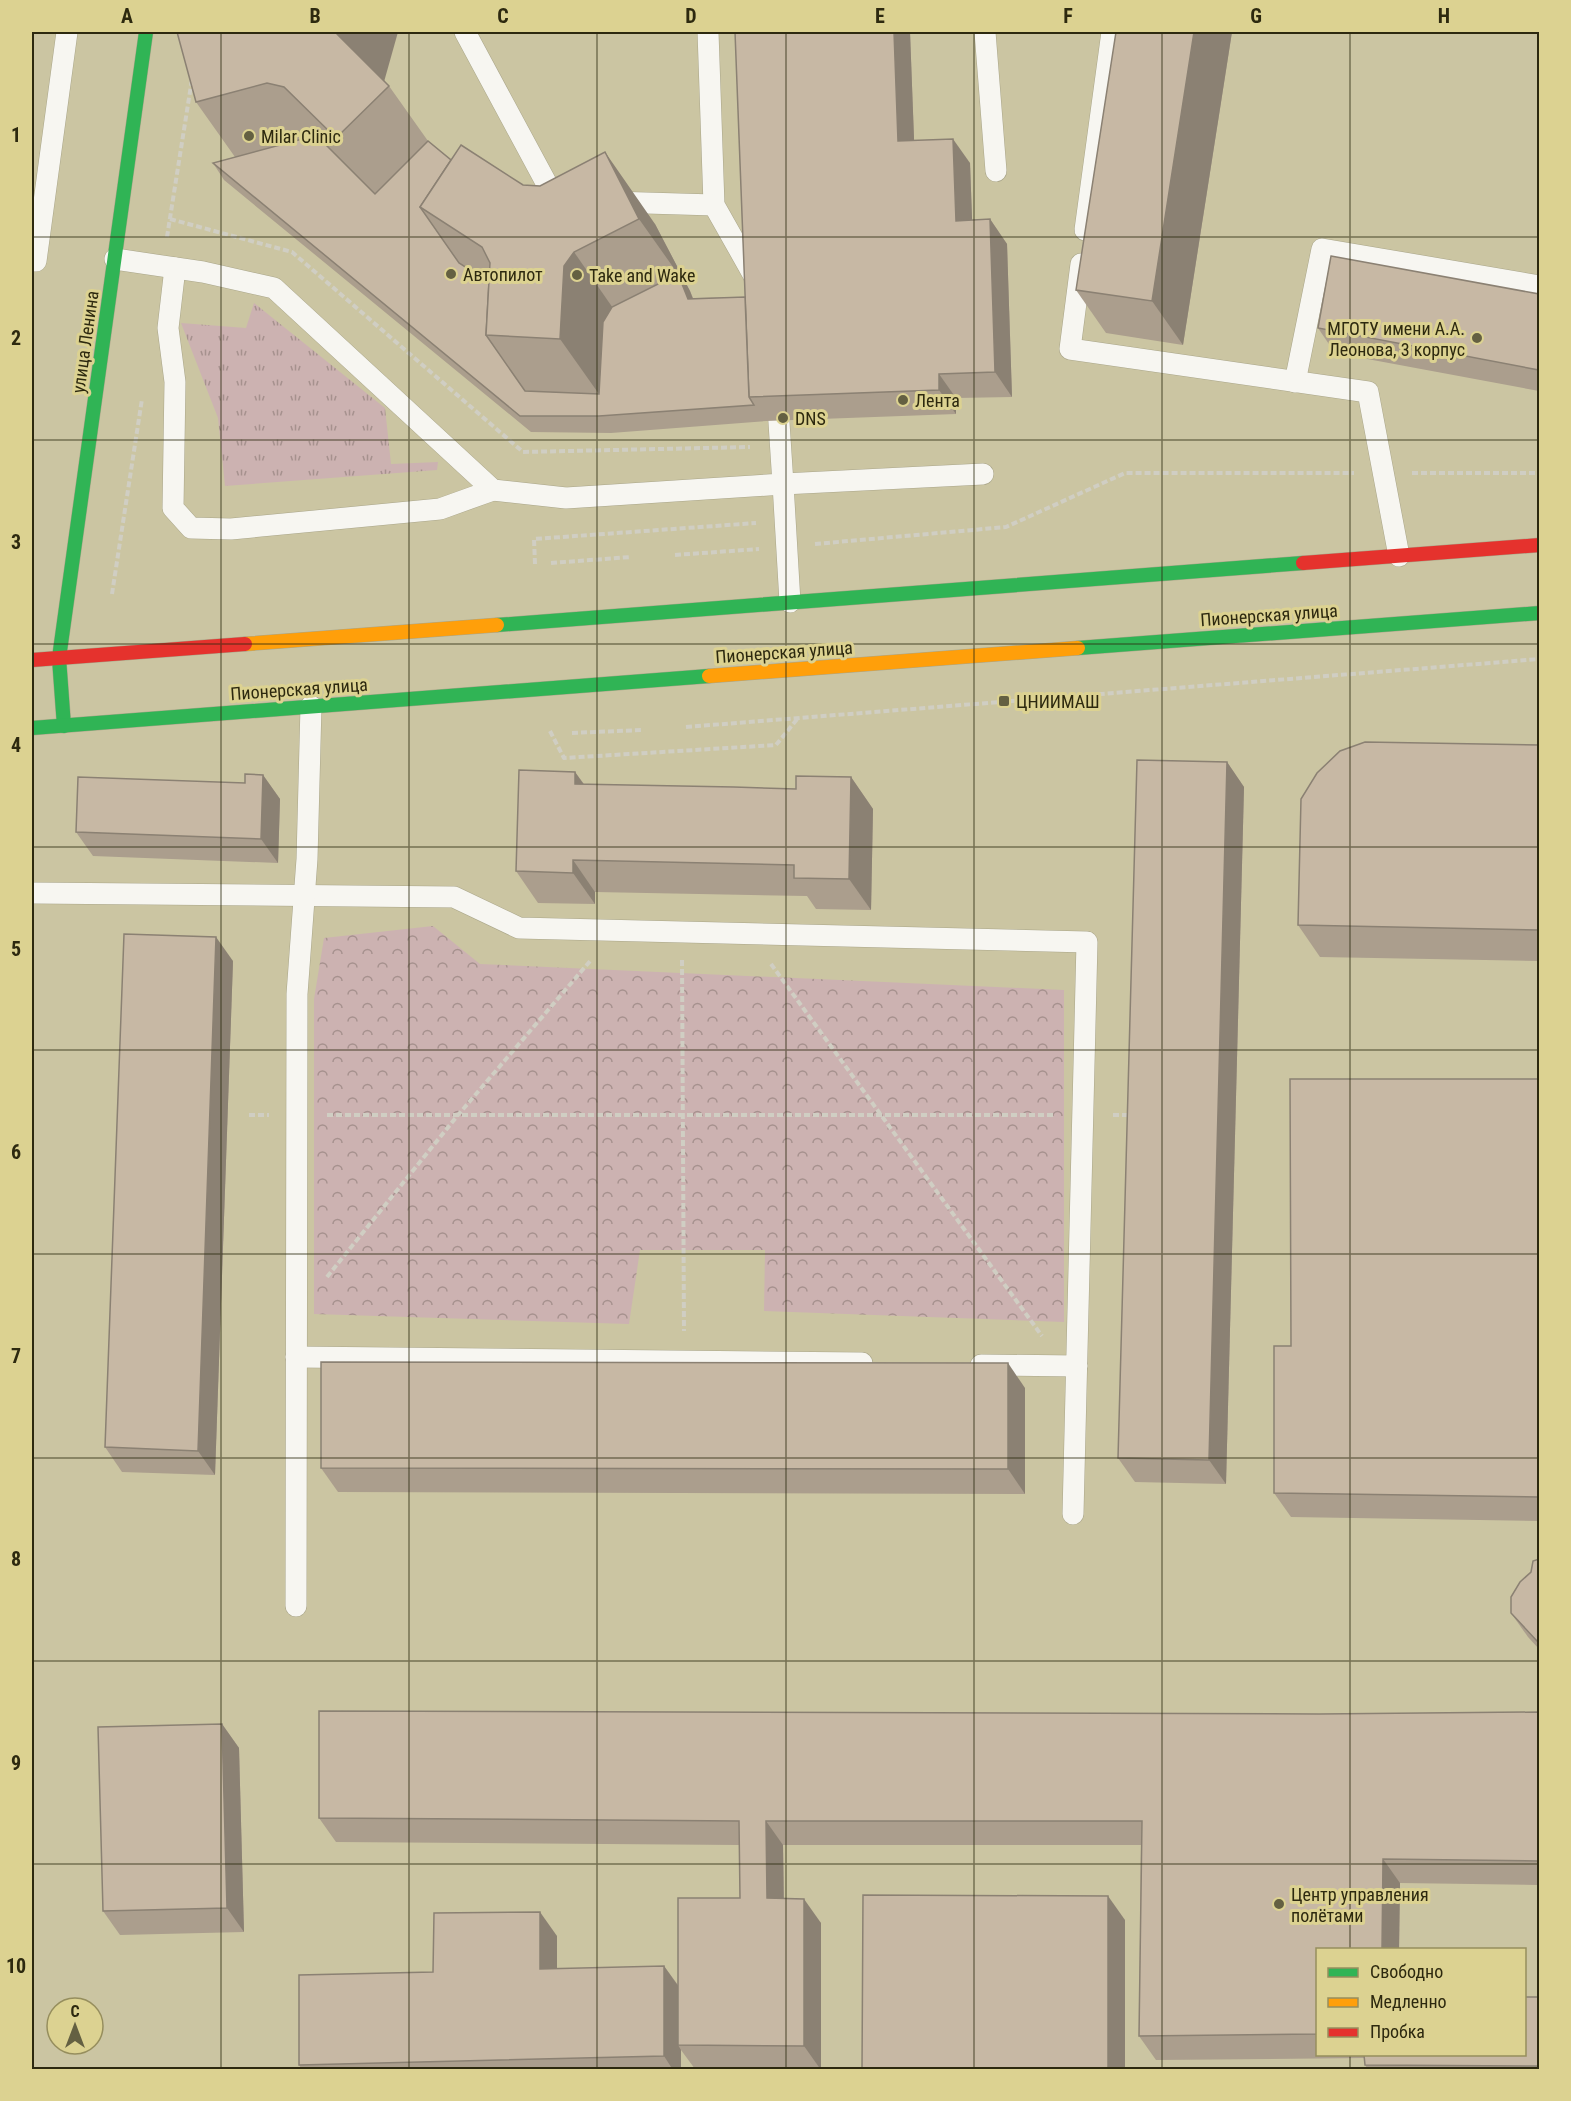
<svg xmlns="http://www.w3.org/2000/svg" width="1571" height="2101" viewBox="0 0 1571 2101" font-family="'Roboto Condensed',sans-serif">
  <style>
    .grass { fill: url(#grass-tufts) }
    .forest { fill: url(#forest-crowns) }
    .lines { fill: none; stroke-linecap: round; stroke-linejoin: round }
    .lane-casing { stroke: #a9a589; stroke-width: 22 }
    .fast-casing { stroke: #a9a589; stroke-width: 15 }
    .slow-casing { stroke: #a9a589; stroke-width: 15 }
    .jam-casing { stroke: #a9a589; stroke-width: 15 }
    .path { stroke: #d0cec3; stroke-width: 4; stroke-dasharray: 6 3; stroke-linecap: butt }
    .lane { stroke: #f7f6f1; stroke-width: 21 }
    .fast { stroke: #30b455; stroke-width: 14 }
    .slow { stroke: #ff9f0a; stroke-width: 14 }
    .jam { stroke: #e5322d; stroke-width: 14 }
    .wall { fill: #ab9e8d }
    .shaded-wall { fill: #8b8173 }
    .building { fill: #c7b8a4; stroke: #8b8173; stroke-width: 1.5 }
    .grid { fill: none; stroke: #2d290f; stroke-width: 1.5; stroke-opacity: 0.55 }
    .poi-dot { fill: #646042; stroke: #dcd291; stroke-width: 2 }
    .labels { text-anchor: middle; dominant-baseline: central; stroke-width: 6; stroke-linejoin: round; paint-order: stroke }
    .poi-label { font-size: 18px; fill: #2d290f; stroke: #dcd291; text-anchor: start }
    .street-label { font-size: 18px; fill: #2d290f; stroke: #dcd291 }
    .neatline { fill: none; stroke: #2d290f; stroke-width: 2 }
    .grid-label { font-size: 20px; text-anchor: middle; font-weight: bold; fill: #2d290f }
  </style>
  <defs>
    <pattern id="grass-tufts" width="24" height="20" patternUnits="userSpaceOnUse" patternTransform="scale(1.5)"><rect width="24" height="20" fill="#ccb2b1"/><path d="M3 7l-1-3M5 7V3M7 7l1-3M15 17l-1-3M17 17v-4M19 17l1-3" fill="none" stroke="#a6918e"/></pattern>
    <pattern id="forest-crowns" width="20" height="18" patternUnits="userSpaceOnUse" patternTransform="scale(1.5)"><rect width="20" height="18" fill="#ccb2b1"/><path d="M2 6a3 3 0 1 1 6 0M12 15a3 3 0 1 1 6 0" fill="none" stroke="#a6918e"/></pattern>
  </defs>
  <rect width="100%" height="100%" fill="#cbc5a2"/>
  <!-- grass -->
  <polygon class="grass" points="254,303 385,408 391,464 438,462 437,470 225,486 218,418 181,323 246,328"/>
  <!-- forest -->
  <polygon class="forest" points="433,926 480,964 1064,990 1064,1322 764,1311 765,1250 640,1250 629,1324 314,1314 314,999 324,938"/>
  <g class="lines">
    <!-- lane casing -->
    <g class="lane-casing">
      <g id="lane">
        <polyline points="465,32 556,201 563,201"/>
        <polyline points="708,32 714,205 758,283"/>
        <polyline points="985,32 996,171"/>
        <polyline points="612,202 714,205"/>
        <polyline points="1085,230 1112,32"/>
        <polyline points="115,259 203,272 274,288 493,490 566,498 783,484 777,392"/>
        <polyline points="32,261 36,261 67,32"/>
        <polyline points="1081,264 1070,349 1368,392 1399,556"/>
        <polyline points="175,268 168,328 175,382 173,508 191,528 231,529 440,509 493,490"/>
        <polyline points="1295,382 1322,249 1540,286"/>
        <polyline points="790,602 783,484 983,474"/>
        <polyline points="32,893 454,897 519,928 1087,942 1073,1514"/>
        <polyline points="296,1357 862,1363"/>
        <polyline points="981,1365 1077,1366"/>
        <polyline points="296,1606 297,994 307,859 311,706"/>
      </g>
    </g>
    <!-- fast casing -->
    <g class="fast-casing">
      <g id="fast">
        <polyline points="497,625 1303,563"/>
        <polyline points="1078,648 1540,613"/>
        <polyline points="64,726 59,658 146,32"/>
        <polyline points="32,728 709,676"/>
      </g>
    </g>
    <!-- slow casing -->
    <g class="slow-casing">
      <g id="slow">
        <polyline points="245,644 497,625"/>
        <polyline points="709,676 1078,648"/>
      </g>
    </g>
    <!-- jam casing -->
    <g class="jam-casing">
      <g id="jam">
        <polyline points="1303,563 1540,545"/>
        <polyline points="32,660 245,644"/>
      </g>
    </g>
    <!-- path -->
    <g class="path">
      <polyline points="170,219 292,252 523,452 750,447"/>
      <polyline points="167,237 192,79"/>
      <polyline points="1412,473 1540,473"/>
      <polyline points="815,544 1006,527 1125,473 1354,473"/>
      <polyline points="675,555 759,549"/>
      <polyline points="551,563 631,557"/>
      <polyline points="535,564 534,539 756,523"/>
      <polyline points="112,594 142,399"/>
      <polyline points="686,727 1540,659"/>
      <polyline points="550,731 564,758 776,745 798,718"/>
      <polyline points="572,733 643,730"/>
      <polyline points="682,960 684,1331"/>
      <polyline points="771,964 1042,1336"/>
      <polyline points="249,1115 269,1115"/>
      <polyline points="327,1115 1055,1115"/>
      <polyline points="1113,1115 1130,1115"/>
      <polyline points="327,1277 458,1115 591,960"/>
    </g>
    <!-- lane -->
    <use href="#lane" class="lane"/>
    <!-- fast -->
    <use href="#fast" class="fast"/>
    <!-- slow -->
    <use href="#slow" class="slow"/>
    <!-- jam -->
    <use href="#jam" class="jam"/>
  </g>
  <!-- wall -->
  <g class="wall">
    <polygon points="177,32 384,81 389,86 428,141 451,160 523,185 540,186 655,224 690,291 693,298 745,297 735,32 910,32 914,140 970,163 972,220 990,219 1007,244 1012,397 956,398 956,414 766,421 611,433 531,432 224,180 213,163 235,157 196,102"/>
    <polygon points="1116,32 1232,32 1183,345 1106,333 1076,290"/>
    <polygon points="1539,294 1539,391 1335,353 1318,328"/>
    <polygon points="1539,745 1539,961 1320,957 1298,925"/>
    <polygon points="1227,762 1244,787 1226,1484 1135,1482 1118,1458"/>
    <polygon points="575,772 584,784 796,789 851,777 873,809 871,910 816,909 807,896 595,892 595,904 538,903 516,871"/>
    <polygon points="263,775 280,799 278,863 93,856 76,832 245,783"/>
    <polygon points="233,961 215,1475 122,1472 105,1447"/>
    <polygon points="1539,1079 1539,1521 1291,1517 1274,1493 1291,1346"/>
    <polygon points="1025,1388 1025,1494 338,1492 321,1468"/>
    <polygon points="1539,1559 1539,1649 1528,1637 1511,1613 1531,1572"/>
    <polygon points="1539,1712 1539,1885 1400,1883 1399,1950 1317,1950 1317,2055 1524,2055 1539,1997 1539,2070 1368,2070 1365,2065 1365,2058 1156,2060 1139,2036 1141,1845 783,1845 784,1899 821,1923 821,2070 695,2069 681,2050 681,2070 302,2070 299,2065 433,1972 557,1936 557,1969 664,1966 678,1985 740,1898 739,1845 336,1842 319,1818 1319,1714"/>
    <polygon points="222,1724 239,1748 244,1932 120,1935 103,1911"/>
  </g>
  <!-- shaded-wall -->
  <g class="shaded-wall">
    <polygon points="336,32 398,32 382,89 337,34"/>
    <polygon points="894,32 910,32 915,165 898,141"/>
    <polygon points="1194,32 1232,32 1183,345 1152,301"/>
    <polygon points="953,139 970,163 973,245 956,221"/>
    <polygon points="605,152 655,224 690,291 699,315 688,299 678,274 639,219"/>
    <polygon points="990,219 1007,244 1012,397 995,372"/>
    <polygon points="574,252 624,324 611,411 560,339 564,266"/>
    <polygon points="939,374 956,398 956,414 939,390"/>
    <polygon points="1227,762 1244,787 1226,1484 1209,1460"/>
    <polygon points="575,772 597,803 575,784"/>
    <polygon points="263,775 280,799 278,863 261,839"/>
    <polygon points="851,777 873,809 871,910 849,879"/>
    <polygon points="573,860 595,892 595,904 573,873"/>
    <polygon points="216,937 233,961 215,1475 198,1451"/>
    <polygon points="1008,1363 1025,1388 1025,1494 1008,1469"/>
    <polygon points="222,1724 239,1748 244,1932 227,1908"/>
    <polygon points="766,1821 783,1845 784,1923 767,1898"/>
    <polygon points="1383,1859 1400,1883 1399,1950 1382,1950"/>
    <polygon points="1108,1896 1125,1920 1125,2070 1108,2070"/>
    <polygon points="804,1899 821,1923 821,2070 804,2046"/>
    <polygon points="540,1912 557,1936 557,1994 540,1969"/>
    <polygon points="664,1966 681,1990 678,2045 681,2050 681,2070 673,2070 664,2056"/>
  </g>
  <!-- building -->
  <g class="building">
    <polygon points="177,32 336,32 337,34 389,86 336,138 284,87 267,83 196,102"/>
    <polygon points="735,32 894,32 898,141 953,139 956,221 990,219 995,372 939,374 939,390 749,397"/>
    <polygon points="1116,32 1194,32 1152,301 1076,290"/>
    <polygon points="306,138 323,142 375,194 428,141 451,160 420,207 459,263 489,282 486,335 525,391 599,394 603,322 612,307 678,274 688,299 745,297 749,397 754,405 599,416 520,416 213,163"/>
    <polygon points="461,145 523,185 540,186 605,152 639,219 574,252 564,266 560,339 486,335 490,263 482,247 420,207"/>
    <polygon points="1331,256 1539,294 1539,370 1318,328"/>
    <polygon points="1365,742 1539,745 1539,930 1298,925 1301,799 1317,773 1340,751"/>
    <polygon points="1137,760 1227,762 1209,1460 1118,1458"/>
    <polygon points="519,770 575,772 575,784 734,787 796,789 796,776 851,777 849,879 794,878 794,865 573,860 573,873 516,871"/>
    <polygon points="245,774 263,775 261,839 76,832 78,777 245,783"/>
    <polygon points="124,934 216,937 198,1451 105,1447"/>
    <polygon points="1290,1079 1539,1079 1539,1497 1274,1493 1274,1346 1291,1346"/>
    <polygon points="321,1362 1008,1363 1008,1469 321,1468"/>
    <polygon points="1539,1559 1539,1641 1537,1641 1511,1613 1511,1597 1520,1582 1531,1572 1533,1561"/>
    <polygon points="319,1711 1319,1714 1539,1712 1539,1861 1383,1859 1382,1950 1317,1950 1317,2034 1139,2036 1142,1821 766,1821 767,1898 804,1899 804,2046 678,2045 678,1898 740,1898 739,1821 319,1818"/>
    <polygon points="222,1724 227,1908 103,1911 98,1727"/>
    <polygon points="863,1895 1108,1896 1108,2070 862,2070"/>
    <polygon points="540,1912 540,1969 664,1966 664,2056 299,2065 299,1975 433,1972 434,1913"/>
    <polygon points="1524,1997 1539,1997 1539,2066 1365,2065 1364,2055 1524,2055"/>
  </g>
  <!-- grid -->
  <path class="grid" d="M221 32V2070M409 32V2070M597 32V2070M786 32V2070M974 32V2070M1162 32V2070M1350 32V1950M32 237H1540M32 440H1540M32 644H1540M32 847H1540M32 1050H1540M32 1254H1540M32 1458H1540M32 1661H1540M32 1864H1540M1350 2054V2070"/>
  <!-- markers -->
  <g class="poi-dot">
    <circle cx="249" cy="136" r="6"/>
    <circle cx="451" cy="274" r="6"/>
    <circle cx="577" cy="275" r="6"/>
    <circle cx="1477" cy="338" r="6"/>
    <circle cx="903" cy="400" r="6"/>
    <circle cx="783" cy="418" r="6"/>
    <rect x="998" y="695" width="12" height="12" rx="3"/>
    <circle cx="1279" cy="1904" r="6"/>
  </g>
  <g class="labels">
    <!-- poi labels -->
    <g class="poi-label">
      <text x="261" y="136">Milar Clinic</text>
      <text x="463" y="274">Автопилот</text>
      <text x="589" y="275">Take and Wake</text>
      <text x="1465" y="328" text-anchor="end">МГОТУ имени А.А.<tspan x="1465" dy="21">Леонова, 3 корпус</tspan></text>
      <text x="915" y="400">Лента</text>
      <text x="795" y="418">DNS</text>
      <text x="1016" y="701">ЦНИИМАШ</text>
      <text x="1291" y="1894">Центр управления<tspan x="1291" dy="21">полётами</tspan></text>
    </g>
    <!-- street labels -->
    <g class="street-label">
      <text transform="translate(85 342) rotate(-82)">улица Ленина</text>
      <text transform="translate(1269 615) rotate(-4)">Пионерская улица</text>
      <text transform="translate(784 652) rotate(-4)">Пионерская улица</text>
      <text transform="translate(299 689) rotate(-4)">Пионерская улица</text>
    </g>
  </g>
  <!-- border -->
  <rect width="1571" height="2101" fill="none" stroke="#dcd291" stroke-width="66"/>
  <!-- legend -->
  <rect x="1316" y="1948" width="210" height="108" fill="#dcd291" stroke="#968e5d" stroke-width="1.5"/>
  <rect x="1328" y="1968" width="30" height="9" fill="#30b455" stroke="#968e5d" stroke-width="1.5"/>
  <text x="1370" y="1978" font-size="18" fill="#2d290f">Свободно</text>
  <rect x="1328" y="1998" width="30" height="9" fill="#ff9f0a" stroke="#968e5d" stroke-width="1.5"/>
  <text x="1370" y="2008" font-size="18" fill="#2d290f">Медленно</text>
  <rect x="1328" y="2028" width="30" height="9" fill="#e5322d" stroke="#968e5d" stroke-width="1.5"/>
  <text x="1370" y="2038" font-size="18" fill="#2d290f">Пробка</text>
  <!-- north arrow -->
  <g transform="translate(75 2026)"><circle r="28" fill="#dcd291" stroke="#968e5d" stroke-width="1.5"/>
  <path d="M0-4.5L10 22L0 15L-10 22Z" fill="#646042"/>
  <text y="-9" font-size="16" font-weight="bold" text-anchor="middle" fill="#2d290f">С</text>
  </g>
  <rect x="33" y="33" width="1505" height="2035" class="neatline"/>
  <g class="grid-label">
    <text x="127" y="23">A</text>
    <text x="315" y="23">B</text>
    <text x="503" y="23">C</text>
    <text x="691" y="23">D</text>
    <text x="880" y="23">E</text>
    <text x="1068" y="23">F</text>
    <text x="1256" y="23">G</text>
    <text x="1444" y="23">H</text>
    <text x="16" y="142">1</text>
    <text x="16" y="345">2</text>
    <text x="16" y="549">3</text>
    <text x="16" y="752">4</text>
    <text x="16" y="956">5</text>
    <text x="16" y="1159">6</text>
    <text x="16" y="1363">7</text>
    <text x="16" y="1566">8</text>
    <text x="16" y="1770">9</text>
    <text x="16" y="1973">10</text>
  </g>
</svg>
